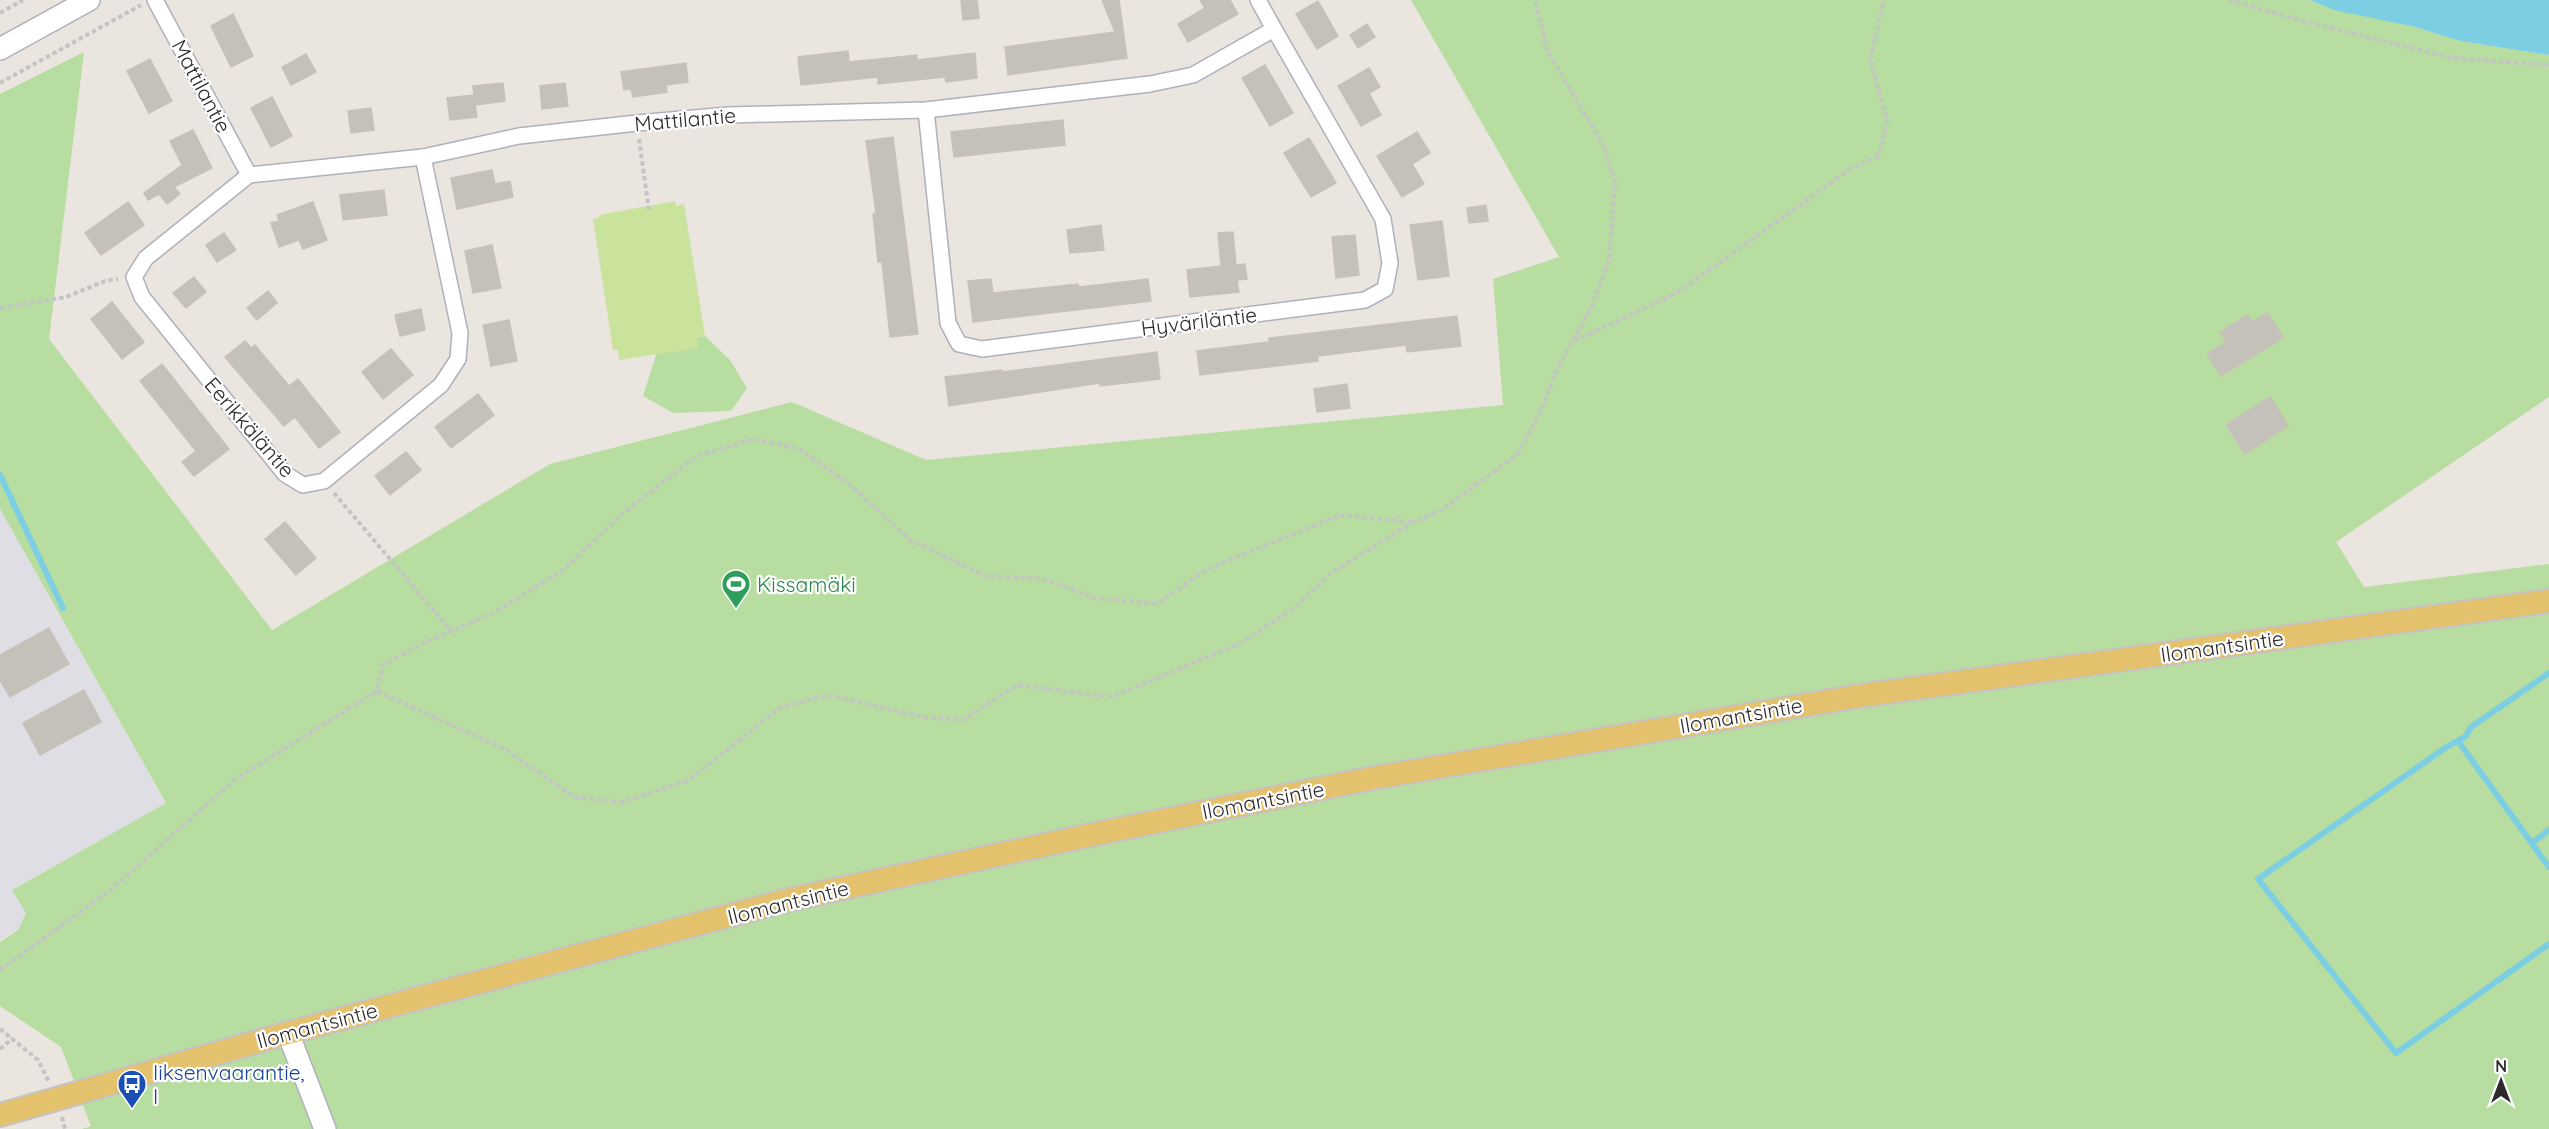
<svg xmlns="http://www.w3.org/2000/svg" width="2549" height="1129" viewBox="0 0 2549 1129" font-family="Quicksand,sans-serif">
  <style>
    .industrial { fill: #e0dee5 }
    .green { fill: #b8dda0 }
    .pitch { fill: #c9e39d }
    .water { fill: #7ccee3 }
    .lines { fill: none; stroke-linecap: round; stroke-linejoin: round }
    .stream { stroke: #7ccee3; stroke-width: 6 }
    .building { fill: #c4c0ba; stroke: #c7c1b8; stroke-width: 1.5 }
    .street-casing { stroke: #afb1ba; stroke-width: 18 }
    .secondary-casing { stroke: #afb1ba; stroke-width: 24 }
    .primary-casing { stroke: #c4c4c4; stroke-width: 26 }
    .path { stroke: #c4c4c4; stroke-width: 4; stroke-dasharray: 4.5 3; stroke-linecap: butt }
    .street { stroke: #fff; stroke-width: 15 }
    .secondary { stroke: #fff; stroke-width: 21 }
    .primary { stroke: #e4c16c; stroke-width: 22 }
    .labels { text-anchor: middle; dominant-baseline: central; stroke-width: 4.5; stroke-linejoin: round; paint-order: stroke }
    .street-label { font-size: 21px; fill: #2b2b2b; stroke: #fff }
    .leisure-label { font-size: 21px; fill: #27864d; stroke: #fff; text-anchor: start }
    .transit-label { font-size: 21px; fill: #164399; stroke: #fff; text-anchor: start }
  </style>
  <rect width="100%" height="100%" fill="#ebe5df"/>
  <!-- industrial -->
  <polygon class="industrial" points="0,509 166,804 12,889 31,921 0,940"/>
  <!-- green -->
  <g class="green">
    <polygon points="1411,0 2310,0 2319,4 2415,27 2460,41 2549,55 2549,397 2336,542 2364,587 2549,564 2549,1129 82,1129 91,1126 61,1047 0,1006 0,942 18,930 26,913 12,890 166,803 0,509 0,94 84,52 49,339 272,630 550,464 792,402 926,460 1503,405 1493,279 1559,257"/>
    <polygon points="705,336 730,360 747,388 731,411 673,413 643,396 660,343"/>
  </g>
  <!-- pitch -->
  <polygon class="pitch" points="675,201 676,206 684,204 705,336 697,337 698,348 619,360 618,350 613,350 593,219 599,218 599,215"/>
  <!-- water -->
  <polygon class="water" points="2310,0 2549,0 2549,55 2460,41 2415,27 2334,10"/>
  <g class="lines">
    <!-- stream -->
    <g class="stream">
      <polyline points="0,475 63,608"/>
      <polyline points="2549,673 2471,727 2466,736 2445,748 2258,879 2396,1053 2549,944"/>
      <polyline points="2458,741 2549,867"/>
      <polyline points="2532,843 2549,830"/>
    </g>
  </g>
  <!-- building -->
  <g class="building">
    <polygon points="961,0 977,0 979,18 963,20"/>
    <polygon points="1102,0 1119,0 1127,58 1008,75 1005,47 1115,32"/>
    <polygon points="1200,0 1230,0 1238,14 1188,42 1178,24 1205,8"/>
    <polygon points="1318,1 1338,36 1317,49 1296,14"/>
    <polygon points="233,14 253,56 231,67 211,26"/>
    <polygon points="1367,24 1375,37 1358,48 1350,35"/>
    <polygon points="848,51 849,62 917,55 917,60 975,53 977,78 946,82 945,77 878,84 878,77 801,85 798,57"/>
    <polygon points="306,54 316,72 291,85 282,67"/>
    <polygon points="150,59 172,101 149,113 127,71"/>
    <polygon points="686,63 688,82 666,85 667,92 633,97 631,89 624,90 621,72"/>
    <polygon points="1265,65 1293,113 1270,126 1242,78"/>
    <polygon points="1369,68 1380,87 1369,93 1381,115 1361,126 1338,86"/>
    <polygon points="503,83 505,101 475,105 477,117 450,120 447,98 474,95 473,86"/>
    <polygon points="565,83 568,106 542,109 540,86"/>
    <polygon points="272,97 292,136 271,147 251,108"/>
    <polygon points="371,108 374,130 351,133 348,111"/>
    <polygon points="1063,120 1065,145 954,157 951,132"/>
    <polygon points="193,130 212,168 174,187 180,194 167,204 159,194 148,200 144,193 182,165 170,141"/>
    <polygon points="1417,132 1430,153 1412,164 1424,184 1402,197 1377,156"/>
    <polygon points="893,137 918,334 890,337 882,262 878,262 873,214 876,213 866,141"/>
    <polygon points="1309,138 1336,183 1311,197 1284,153"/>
    <polygon points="492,170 495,184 510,181 513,197 457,209 451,178"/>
    <polygon points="384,190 387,215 343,220 340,195"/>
    <polygon points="128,202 144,225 101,255 85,233"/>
    <polygon points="313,202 327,240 303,249 299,240 279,247 271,223 279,221 277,215"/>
    <polygon points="1486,205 1488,221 1469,223 1467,208"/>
    <polygon points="1442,221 1449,276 1418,280 1410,225"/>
    <polygon points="1101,225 1104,250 1070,253 1067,230"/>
    <polygon points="1233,232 1236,265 1245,264 1247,279 1237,280 1239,292 1190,297 1187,270 1221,266 1218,233"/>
    <polygon points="224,233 236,250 217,262 206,245"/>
    <polygon points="1355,235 1359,275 1336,278 1332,237"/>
    <polygon points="492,245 501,288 473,293 465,251"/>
    <polygon points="194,277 206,292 186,308 173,293"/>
    <polygon points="991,279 993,293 1078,284 1079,287 1148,279 1151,301 973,322 968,281"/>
    <polygon points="268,291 277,303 257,320 247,308"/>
    <polygon points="112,302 144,342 122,359 91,319"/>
    <polygon points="421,309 425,330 400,336 395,315"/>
    <polygon points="2268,313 2283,338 2221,376 2207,354 2227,342 2220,332 2248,315 2252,322"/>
    <polygon points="1457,316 1461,346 1407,352 1406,345 1318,356 1318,361 1200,375 1197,351 1269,342 1269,338"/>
    <polygon points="509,320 517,361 491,366 483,325"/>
    <polygon points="245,341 251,348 255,345 289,386 298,379 340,432 319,448 295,417 284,426 225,357"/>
    <polygon points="391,349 413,375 383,399 362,372"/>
    <polygon points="1157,352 1160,379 1100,386 1100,383 949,406 945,377 1002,370 1002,372"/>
    <polygon points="162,364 229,449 194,476 182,462 196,451 140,381"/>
    <polygon points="1347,384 1350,408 1317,412 1314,389"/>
    <polygon points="478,394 494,415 451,448 435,427"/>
    <polygon points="2270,397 2288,426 2245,454 2226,425"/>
    <polygon points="406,452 421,470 390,495 375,476"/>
    <polygon points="285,522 316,558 296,575 265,539"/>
    <polygon points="49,628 69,664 10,697 0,680 0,655"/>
    <polygon points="84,690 101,722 40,755 23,723"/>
  </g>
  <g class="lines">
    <!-- street casing -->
    <g class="street-casing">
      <g id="street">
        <polyline points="155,0 249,175 423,157 519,136 637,123 728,115 926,110 1150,84 1193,75 1274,29 1258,0"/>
        <polyline points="926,110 948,323 959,344 982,349 1365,300 1385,289 1390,263 1383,219 1274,29"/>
        <polyline points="249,175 146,258 134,277 142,297 285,474 303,485 324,481 441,385 458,359 460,333 423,157"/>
      </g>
    </g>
    <!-- secondary casing -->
    <g class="secondary-casing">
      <g id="secondary">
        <polyline points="0,49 89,0"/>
        <polyline points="288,1033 325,1129"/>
      </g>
    </g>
    <!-- primary casing -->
    <g class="primary-casing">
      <polyline id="primary" points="0,1115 288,1033 788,900 1095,834 1373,778 1865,695 2549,601"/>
    </g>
    <!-- path -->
    <g class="path">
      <polyline points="2229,0 2310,23 2452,58 2549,65"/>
      <polyline points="0,13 23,0"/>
      <polyline points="0,83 141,5"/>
      <polyline points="639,139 649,210"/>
      <polyline points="0,308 66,297 105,281 118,279"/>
      <polyline points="1575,341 1680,291 1850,169 1879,156 1887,120 1870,60 1884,0"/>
      <polyline points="334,493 451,631"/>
      <polyline points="377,691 505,749 574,797 622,802 689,780 781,707 828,695 923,717 963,720 1017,685 1112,697 1241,643 1294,608 1331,573 1414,522 1440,511 1518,454 1543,406 1555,373 1590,310 1609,261 1615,183 1604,147 1548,52 1535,0"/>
      <polyline points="0,970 112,889 234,780 377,691 383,665 422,644 497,611 563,570 622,514 697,456 754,439 799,449 848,483 910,540 986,576 1044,579 1095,598 1157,604 1205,570 1340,515 1413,522"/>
      <polyline points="0,1029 38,1060 49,1082"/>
      <polyline points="0,1049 13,1038"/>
      <polyline points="62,1117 65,1129"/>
    </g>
    <!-- street -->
    <use href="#street" class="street"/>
    <!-- secondary -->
    <use href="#secondary" class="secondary"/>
    <!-- primary -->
    <use href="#primary" class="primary"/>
  </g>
  <!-- icons -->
  <defs>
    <g id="stadium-pin" transform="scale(1.5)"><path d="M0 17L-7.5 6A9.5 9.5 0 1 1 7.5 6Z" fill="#2e9e5b" stroke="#fff"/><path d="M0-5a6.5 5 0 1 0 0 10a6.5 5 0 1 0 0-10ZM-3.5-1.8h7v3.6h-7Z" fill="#fff"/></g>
    <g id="bus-pin" transform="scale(1.5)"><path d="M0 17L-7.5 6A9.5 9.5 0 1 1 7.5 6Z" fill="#1a4fb4" stroke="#fff"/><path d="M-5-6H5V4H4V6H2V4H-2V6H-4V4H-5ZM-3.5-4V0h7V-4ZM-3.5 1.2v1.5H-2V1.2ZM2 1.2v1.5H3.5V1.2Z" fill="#fff"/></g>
  </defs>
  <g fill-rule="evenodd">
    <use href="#stadium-pin" x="736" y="584"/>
    <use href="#bus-pin" x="132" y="1084"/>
  </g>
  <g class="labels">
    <!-- street labels -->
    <g class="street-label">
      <text transform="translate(202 86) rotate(62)">Mattilantie</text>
      <text transform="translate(685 119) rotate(-5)">Mattilantie</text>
      <text transform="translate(1199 321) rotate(-7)">Hyväriläntie</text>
      <text transform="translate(250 427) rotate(49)">Eerikkäläntie</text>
      <text transform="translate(2222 646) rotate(-8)">Ilomantsintie</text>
      <text transform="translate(1741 715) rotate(-10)">Ilomantsintie</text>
      <text transform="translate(1263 800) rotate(-11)">Ilomantsintie</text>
      <text transform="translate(788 902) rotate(-14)">Ilomantsintie</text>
      <text transform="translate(317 1025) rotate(-15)">Ilomantsintie</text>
    </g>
    <!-- leisure labels -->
    <g class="leisure-label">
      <text x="757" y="584">Kissamäki</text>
    </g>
    <!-- transit labels -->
    <g class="transit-label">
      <text x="153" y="1072">Iiksenvaarantie,<tspan x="153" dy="24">I</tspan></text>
    </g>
  </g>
  <!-- north arrow -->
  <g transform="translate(2501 1081)" stroke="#ffffff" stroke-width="4.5" paint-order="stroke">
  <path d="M0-4.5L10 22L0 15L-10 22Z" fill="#2b2b2b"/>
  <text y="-9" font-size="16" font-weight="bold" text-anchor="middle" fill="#2b2b2b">N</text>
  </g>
</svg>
